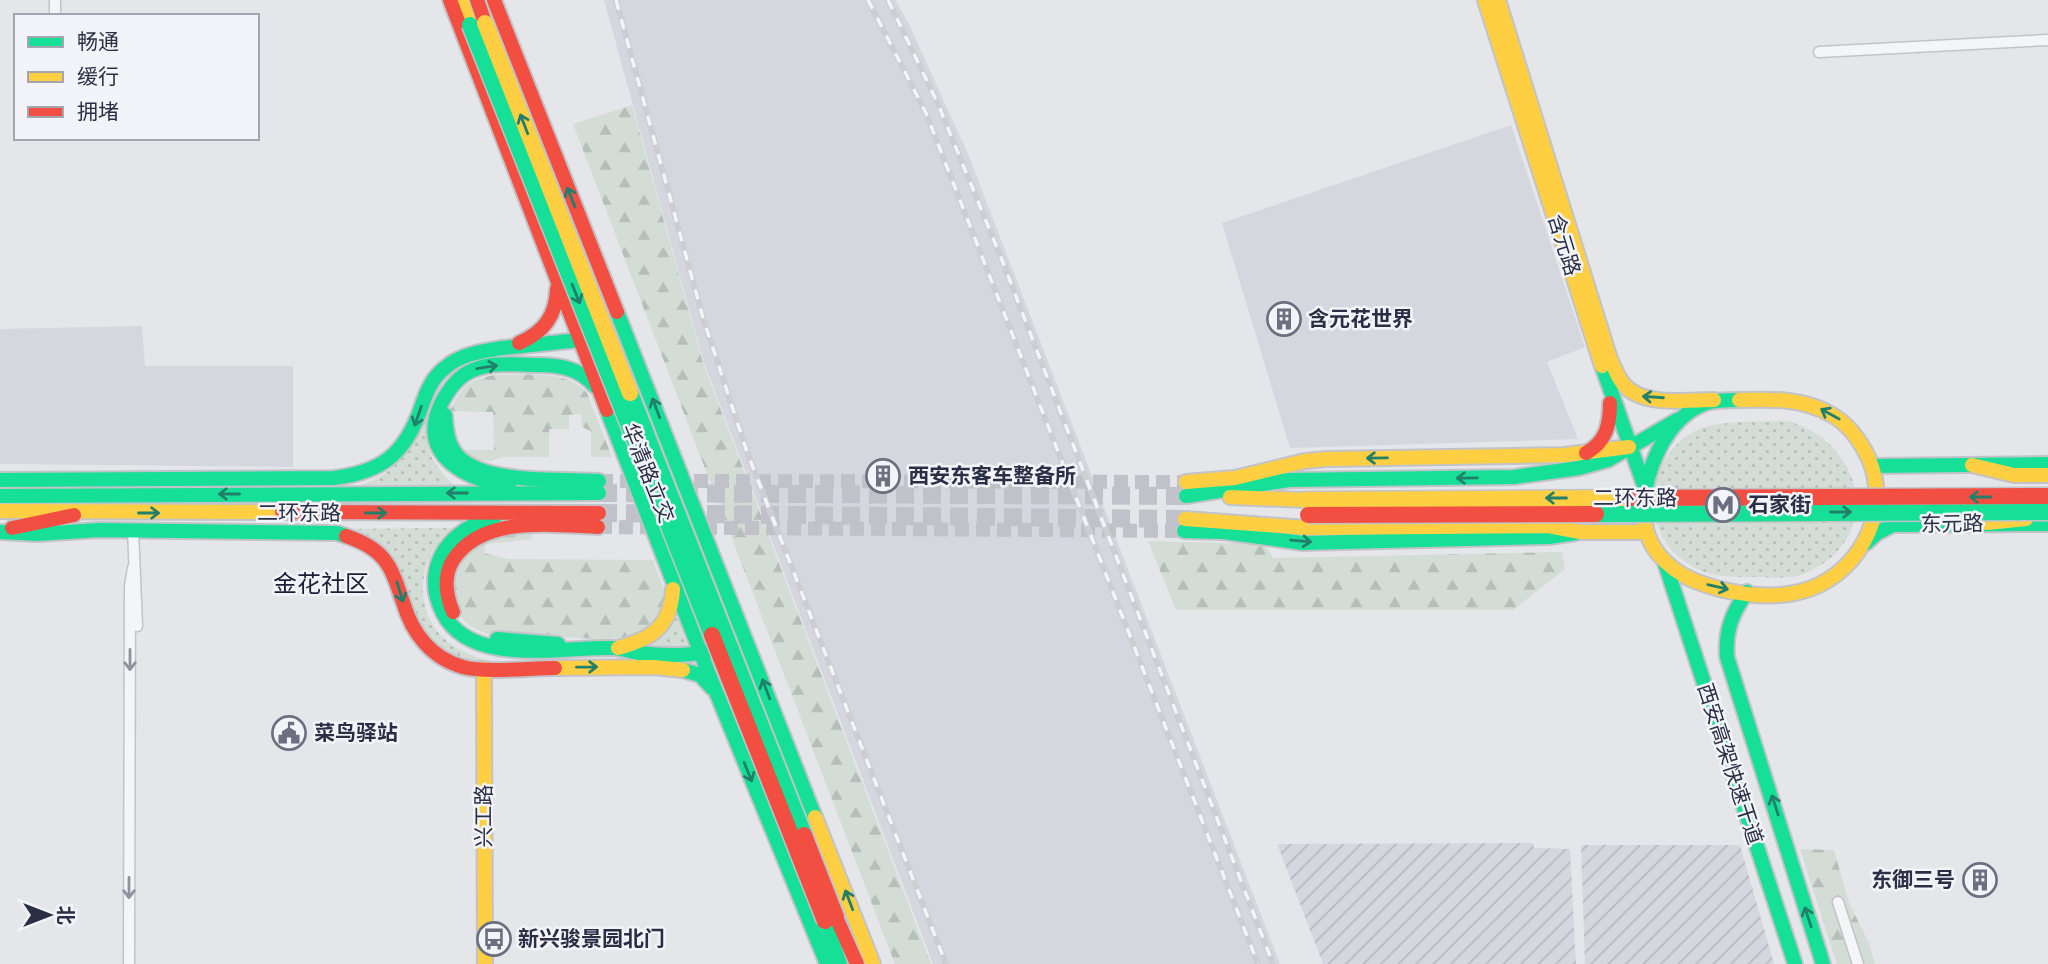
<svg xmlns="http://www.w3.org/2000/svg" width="2048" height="964" viewBox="0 0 2048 964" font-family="'Fira Sans Condensed','Noto Sans SC',sans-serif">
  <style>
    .built { fill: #d5d7df }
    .industrial { fill: url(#industrial-furrows) }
    .grass { fill: url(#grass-dots) }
    .forest { fill: url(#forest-firs) }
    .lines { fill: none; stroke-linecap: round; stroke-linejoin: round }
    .secondary-tunnel { stroke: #c0c1c9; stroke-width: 14; stroke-dasharray: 14 7; stroke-linecap: butt }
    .highway-tunnel { stroke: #c0c1c9; stroke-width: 18; stroke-dasharray: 18 9; stroke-linecap: butt }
    .street-casing { stroke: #c2c3c8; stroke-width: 13 }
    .fast-casing { stroke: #c2c3c8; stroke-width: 18 }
    .slow-casing { stroke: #c2c3c8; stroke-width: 18 }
    .jam-casing { stroke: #c2c3c8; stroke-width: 18 }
    .street { stroke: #f4f5f7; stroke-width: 10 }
    .fast { stroke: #16e098; stroke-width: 14 }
    .slow { stroke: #ffcf43; stroke-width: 14 }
    .jam { stroke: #f24e42; stroke-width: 14 }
    .rail-casing { stroke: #cdced2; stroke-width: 6 }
    .rail { stroke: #f3f4f9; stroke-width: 3.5; stroke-dasharray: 10; stroke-linecap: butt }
    .fast-bridge-casing { stroke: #c1c3c8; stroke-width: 19; stroke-linecap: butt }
    .slow-bridge-casing { stroke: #c1c3c8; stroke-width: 19; stroke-linecap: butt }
    .jam-bridge-casing { stroke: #c1c3c8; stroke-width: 19; stroke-linecap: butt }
    .fast-bridge { stroke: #16e098; stroke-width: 16 }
    .slow-bridge { stroke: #ffcf43; stroke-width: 16 }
    .jam-bridge { stroke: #f24e42; stroke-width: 16 }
    .oneway { stroke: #217f6a }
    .oneway2 { stroke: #8f929e }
    .labels { text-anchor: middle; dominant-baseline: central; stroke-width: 5; stroke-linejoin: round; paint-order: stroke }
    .street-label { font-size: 21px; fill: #2a2f45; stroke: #f3f4f9 }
    .poi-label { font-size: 21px; font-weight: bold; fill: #2a2f45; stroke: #f3f4f9; text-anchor: start }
    .quarter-label { font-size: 24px; fill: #1c2036; stroke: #f3f4f9 }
  </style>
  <defs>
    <pattern id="industrial-furrows" width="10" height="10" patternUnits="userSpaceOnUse" patternTransform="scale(1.75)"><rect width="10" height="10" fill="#d5d7df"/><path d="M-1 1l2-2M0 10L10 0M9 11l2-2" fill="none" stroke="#b7b9c1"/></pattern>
    <pattern id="grass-dots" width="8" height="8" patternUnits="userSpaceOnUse" patternTransform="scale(1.75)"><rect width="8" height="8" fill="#d3ddd5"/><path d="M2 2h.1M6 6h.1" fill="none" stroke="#b5beb8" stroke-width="1.8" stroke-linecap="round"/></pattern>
    <pattern id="forest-firs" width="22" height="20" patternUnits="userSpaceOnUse" patternTransform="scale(1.75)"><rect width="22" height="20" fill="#d3ddd5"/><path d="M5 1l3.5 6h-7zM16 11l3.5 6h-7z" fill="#b5beb8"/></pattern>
  </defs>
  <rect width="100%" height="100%" fill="#e5e6ea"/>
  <!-- built -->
  <g class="built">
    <polygon points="604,0 895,0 908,22 968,154 1280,964 933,964 703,360"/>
    <polygon points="1511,125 1585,347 1547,362 1578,439 1290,448 1222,223"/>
    <polygon points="142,326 145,366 293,366 293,467 0,464 0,329"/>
  </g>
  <!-- industrial -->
  <g class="industrial">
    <polygon points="1533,843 1534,848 1570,849 1576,964 1323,964 1277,844"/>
    <polygon points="1581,845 1740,845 1774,964 1585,964"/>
  </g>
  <!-- grass -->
  <g class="grass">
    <path d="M448 378C422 418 415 450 454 485H361C425 463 409 416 448 378Z"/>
    <path d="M1788 421C1866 444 1884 539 1806 573 1790 580 1769 577 1753 577 1727 577 1704 577 1683 560 1636 525 1648 453 1699 429 1718 420 1765 422 1788 421Z"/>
    <path d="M453 528C417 554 411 612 448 642 463 654 480 659 498 663 456 666 424 645 409 606 405 596 402 579 395 571 388 562 343 537 331 529Z"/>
    <polygon points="677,617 688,648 645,649 664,633"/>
  </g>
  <!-- forest -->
  <g class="forest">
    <polygon points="632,105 703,363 931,964 895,964 573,124"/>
    <path d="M494 375C524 376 565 368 587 393L612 457H591V431L582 427 581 414 569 415V429H549V457H503L492 461H468L456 450H494L493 412 450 411C462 386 467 381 494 375Z"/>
    <path d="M532 534 533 539 486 544 484 553 508 559 653 560C656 570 662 580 664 590 667 599 664 607 659 615 641 647 593 638 561 637 534 637 497 642 472 627 458 618 456 608 453 592 452 588 450 581 450 577 451 567 457 560 463 554 483 535 505 536 532 534Z"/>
    <polygon points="1148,541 1265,544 1273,558 1562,552 1565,569 1513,610 1176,610"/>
    <polygon points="1800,849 1834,850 1849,903 1869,943 1875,964 1837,964"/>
  </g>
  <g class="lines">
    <!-- secondary-tunnel -->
    <g class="secondary-tunnel">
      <polyline points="599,481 642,481"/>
      <polyline points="673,481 1186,482"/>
      <polyline points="598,527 1184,531"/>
    </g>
    <!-- highway-tunnel -->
    <g class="highway-tunnel">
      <polyline points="599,493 1186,496"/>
      <polyline points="599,513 1185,519"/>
    </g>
    <!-- street casing -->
    <g class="street-casing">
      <g id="street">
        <polyline points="55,16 55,0"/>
        <polyline points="1819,52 2048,40"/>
        <polyline points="133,530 137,626"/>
        <polyline points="1838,902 1858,964"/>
        <polyline points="129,964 130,586 133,568"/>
      </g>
    </g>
    <!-- fast casing -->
    <g class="fast-casing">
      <g id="fast">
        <polyline points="617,312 815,817"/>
        <polyline points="502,348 580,340 589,336"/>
        <polyline points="1602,366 1645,488"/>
        <polyline points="607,410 708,672 827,964"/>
        <path d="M445 415C446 431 448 448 461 459 490 484 562 479 599 481"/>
        <polyline points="1872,466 2048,464"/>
        <path d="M0 480 334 478C382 472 405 454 421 408 426 393 432 377 446 367 461 354 483 351 502 348"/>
        <path d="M509 487C467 479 416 456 441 404 448 390 458 376 473 370 493 361 516 365 537 365 560 365 579 368 595 386"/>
        <polyline points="0,496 599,493"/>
        <polyline points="1186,496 1289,480 1514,477 1579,468 1608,460 1677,420"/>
        <path d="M1644 513C1643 473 1665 418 1706 403 1716 400 1728 400 1739 400"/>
        <path d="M496 516C469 524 442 541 436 571 433 585 437 601 443 613 471 668 564 646 613 648 622 648 631 652 639 653 662 656 687 656 709 651"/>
        <polyline points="1184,531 1223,532 1303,543 1549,537 1576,533"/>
        <polyline points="0,532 37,534 99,530 337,533 346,536"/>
        <polyline points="1866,543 1877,533 1893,525 2048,524"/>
        <polyline points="1665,563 1795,964"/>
        <path d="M1747 592C1732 613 1725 631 1727 657L1823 964"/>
        <polyline points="497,639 558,644"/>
        <polyline points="683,670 700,675 712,688"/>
        <polyline points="825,921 840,964"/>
      </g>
    </g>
    <!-- slow casing -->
    <g class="slow-casing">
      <g id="slow">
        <polyline points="461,0 470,25"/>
        <polyline points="1485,0 1602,366"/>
        <path d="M1498 0 1609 356C1613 366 1617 377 1624 385 1644 407 1688 400 1714 400"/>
        <polyline points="1972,465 2014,475 2048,475"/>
        <polyline points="1186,482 1235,478 1305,461 1327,459 1564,455 1629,447"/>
        <polyline points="1230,497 1306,500"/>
        <polyline points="0,511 282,512"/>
        <path d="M1644 513C1644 545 1666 569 1695 581 1725 593 1767 600 1799 592 1856 579 1893 514 1869 459 1861 442 1850 425 1832 415 1804 398 1771 399 1739 400"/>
        <polyline points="1185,519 1307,528 1548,526 1580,532 1645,532"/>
        <polyline points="1987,523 2026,519"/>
        <path d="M618 648C652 639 671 626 673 589"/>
        <polyline points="555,668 654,667 683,670"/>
        <polyline points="484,669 485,964"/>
        <polyline points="815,817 873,964"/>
      </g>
    </g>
    <!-- jam casing -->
    <g class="jam-casing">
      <g id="jam">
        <polyline points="450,0 607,410"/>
        <polyline points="477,0 485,23"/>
        <polyline points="494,0 617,312"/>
        <path d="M519 343C544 332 556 316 557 289"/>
        <path d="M1586 453C1606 442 1610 425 1610 403"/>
        <polyline points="282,512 599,513"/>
        <polyline points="12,528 74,515"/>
        <path d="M346 536C361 541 377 549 386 562 395 574 398 589 403 602 412 633 431 658 463 667 486 673 529 668 555 668"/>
        <path d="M453 612C446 596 443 576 453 560 482 515 551 525 598 527"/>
        <polyline points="836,917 857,964"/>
      </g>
    </g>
    <!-- street -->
    <use href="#street" class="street"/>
    <!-- fast -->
    <use href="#fast" class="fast"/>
    <!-- slow -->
    <use href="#slow" class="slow"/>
    <!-- jam -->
    <use href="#jam" class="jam"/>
    <!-- rail casing -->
    <g class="rail-casing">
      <g id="rail">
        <polyline points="616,0 703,318 747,452 946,964"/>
        <polyline points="868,0 926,113 1258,964"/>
        <polyline points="888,0 938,104 1002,260 1273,964"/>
      </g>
    </g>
    <!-- rail -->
    <use href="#rail" class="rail"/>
    <!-- fast-bridge casing -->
    <g class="fast-bridge-casing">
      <g id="fast-bridge">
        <polyline points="470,25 712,635"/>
        <polyline points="630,393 804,835"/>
        <polyline points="1596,514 2048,512"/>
      </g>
    </g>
    <!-- slow-bridge casing -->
    <g class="slow-bridge-casing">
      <g id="slow-bridge">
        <polyline points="485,23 630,393"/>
        <polyline points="1306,500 1629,498"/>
      </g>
    </g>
    <!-- jam-bridge casing -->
    <g class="jam-bridge-casing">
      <g id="jam-bridge">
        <polyline points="1629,498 2048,496"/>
        <polyline points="1308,515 1596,514"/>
        <polyline points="712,635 825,921"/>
        <polyline points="804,835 836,917"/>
      </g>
    </g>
    <!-- fast-bridge -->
    <use href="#fast-bridge" class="fast-bridge"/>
    <!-- slow-bridge -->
    <use href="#slow-bridge" class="slow-bridge"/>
    <!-- jam-bridge -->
    <use href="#jam-bridge" class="jam-bridge"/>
  </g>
  <!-- one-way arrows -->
  <defs><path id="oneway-shaft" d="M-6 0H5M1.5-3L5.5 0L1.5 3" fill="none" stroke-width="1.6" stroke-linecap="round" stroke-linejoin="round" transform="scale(1.75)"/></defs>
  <g class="oneway">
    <use href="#oneway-shaft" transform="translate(524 124) rotate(-111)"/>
    <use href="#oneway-shaft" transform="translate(571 197) rotate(-112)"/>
    <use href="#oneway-shaft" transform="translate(576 294) rotate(68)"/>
    <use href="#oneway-shaft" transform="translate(487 367) rotate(-9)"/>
    <use href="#oneway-shaft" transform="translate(1653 397) rotate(-176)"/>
    <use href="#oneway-shaft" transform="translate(656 408) rotate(-111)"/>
    <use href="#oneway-shaft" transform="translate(1830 414) rotate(-151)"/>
    <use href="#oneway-shaft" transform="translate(418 416) rotate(109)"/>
    <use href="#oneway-shaft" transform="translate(1377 458) rotate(179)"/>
    <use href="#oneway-shaft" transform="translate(1467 478) rotate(179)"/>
    <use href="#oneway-shaft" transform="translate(457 493) rotate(-180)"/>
    <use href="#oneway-shaft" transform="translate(229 494) rotate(180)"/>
    <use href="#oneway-shaft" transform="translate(1980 497) rotate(180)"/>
    <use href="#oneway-shaft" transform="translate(1556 498) rotate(180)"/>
    <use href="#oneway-shaft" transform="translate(1841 512)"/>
    <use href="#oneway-shaft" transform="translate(149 513)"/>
    <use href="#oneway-shaft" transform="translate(376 513)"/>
    <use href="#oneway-shaft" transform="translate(1301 541) rotate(5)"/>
    <use href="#oneway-shaft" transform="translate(1718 587) rotate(13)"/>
    <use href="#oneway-shaft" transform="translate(400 592) rotate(73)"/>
    <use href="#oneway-shaft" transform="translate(587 667) rotate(-1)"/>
    <use href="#oneway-shaft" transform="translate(766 689) rotate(-111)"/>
    <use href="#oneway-shaft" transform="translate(748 772) rotate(68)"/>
    <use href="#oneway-shaft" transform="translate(1775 805) rotate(-108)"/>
    <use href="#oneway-shaft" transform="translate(849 900) rotate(-111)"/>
    <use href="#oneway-shaft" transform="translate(1808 917) rotate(-108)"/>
  </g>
  <g class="oneway2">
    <use href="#oneway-shaft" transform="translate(130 660) rotate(90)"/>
    <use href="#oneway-shaft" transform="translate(129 888) rotate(90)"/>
  </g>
  <!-- icons -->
  <defs>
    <g id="building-ring" transform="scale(1.75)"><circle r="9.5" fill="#f3f4f9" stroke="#6b6f7f" stroke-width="1.5"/><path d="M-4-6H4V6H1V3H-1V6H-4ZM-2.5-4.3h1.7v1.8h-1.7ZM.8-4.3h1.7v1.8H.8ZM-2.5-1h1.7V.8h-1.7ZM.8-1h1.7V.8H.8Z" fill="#6b6f7f"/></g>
    <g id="metro-ring" transform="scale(1.75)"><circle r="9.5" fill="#f3f4f9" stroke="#6b6f7f" stroke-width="1.5"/><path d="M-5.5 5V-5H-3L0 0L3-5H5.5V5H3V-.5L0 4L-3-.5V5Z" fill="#6b6f7f"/></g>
    <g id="civic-ring" transform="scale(1.75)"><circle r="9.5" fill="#f3f4f9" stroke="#6b6f7f" stroke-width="1.5"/><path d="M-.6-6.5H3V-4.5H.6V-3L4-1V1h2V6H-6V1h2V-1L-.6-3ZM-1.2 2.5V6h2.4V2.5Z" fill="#6b6f7f"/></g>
    <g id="bus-ring" transform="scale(1.75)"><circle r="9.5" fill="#f3f4f9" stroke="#6b6f7f" stroke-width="1.5"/><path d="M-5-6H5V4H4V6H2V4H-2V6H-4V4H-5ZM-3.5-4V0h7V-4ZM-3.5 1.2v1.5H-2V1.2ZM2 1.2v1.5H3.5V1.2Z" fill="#6b6f7f"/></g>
  </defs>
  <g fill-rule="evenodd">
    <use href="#building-ring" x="1284" y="319"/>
    <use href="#building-ring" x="883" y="476"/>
    <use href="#metro-ring" x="1723" y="505"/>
    <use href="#civic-ring" x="289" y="733"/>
    <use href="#building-ring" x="1980" y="880"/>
    <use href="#bus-ring" x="494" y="939"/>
  </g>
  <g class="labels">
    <!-- street labels -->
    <g class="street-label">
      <text transform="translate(1564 245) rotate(73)">含元路</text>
      <text transform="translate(648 473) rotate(68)">华清路立交</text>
      <text x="1635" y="498">二环东路</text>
      <text x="299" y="513">二环东路</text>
      <text transform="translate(1952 524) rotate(-1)">东元路</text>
      <text transform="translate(1730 764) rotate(72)">西安高架快速干道</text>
      <text transform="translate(484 816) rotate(-90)">兴工路</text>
    </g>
    <!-- poi labels -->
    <g class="poi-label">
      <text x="1308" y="319">含元花世界</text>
      <text x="908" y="476">西安东客车整备所</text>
      <text x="1748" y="505">石家街</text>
      <text x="314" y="733">菜鸟驿站</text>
      <text x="1955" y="880" text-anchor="end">东御三号</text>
      <text x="518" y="939">新兴骏景园北门</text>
    </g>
    <!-- quarter labels -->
    <g class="quarter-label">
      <text x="321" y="584">金花社区</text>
    </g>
  </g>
  <!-- legend -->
  <rect x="14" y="14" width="245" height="126" fill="#f3f4f9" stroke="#a3a5b1" stroke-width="2"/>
  <rect x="28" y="37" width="35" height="10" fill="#16e098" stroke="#a3a5b1" stroke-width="2"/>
  <text x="77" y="49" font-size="21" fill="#2a2f45">畅通</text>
  <rect x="28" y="72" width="35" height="10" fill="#ffcf43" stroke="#a3a5b1" stroke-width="2"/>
  <text x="77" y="84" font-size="21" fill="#2a2f45">缓行</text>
  <rect x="28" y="107" width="35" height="10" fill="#f24e42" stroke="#a3a5b1" stroke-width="2"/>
  <text x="77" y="119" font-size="21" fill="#2a2f45">拥堵</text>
  <!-- north arrow -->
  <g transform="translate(49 915) rotate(90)" stroke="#f3f4f9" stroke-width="5" paint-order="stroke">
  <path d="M0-5L12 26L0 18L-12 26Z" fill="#2a2f45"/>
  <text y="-10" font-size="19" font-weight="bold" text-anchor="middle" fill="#2a2f45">北</text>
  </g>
</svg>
